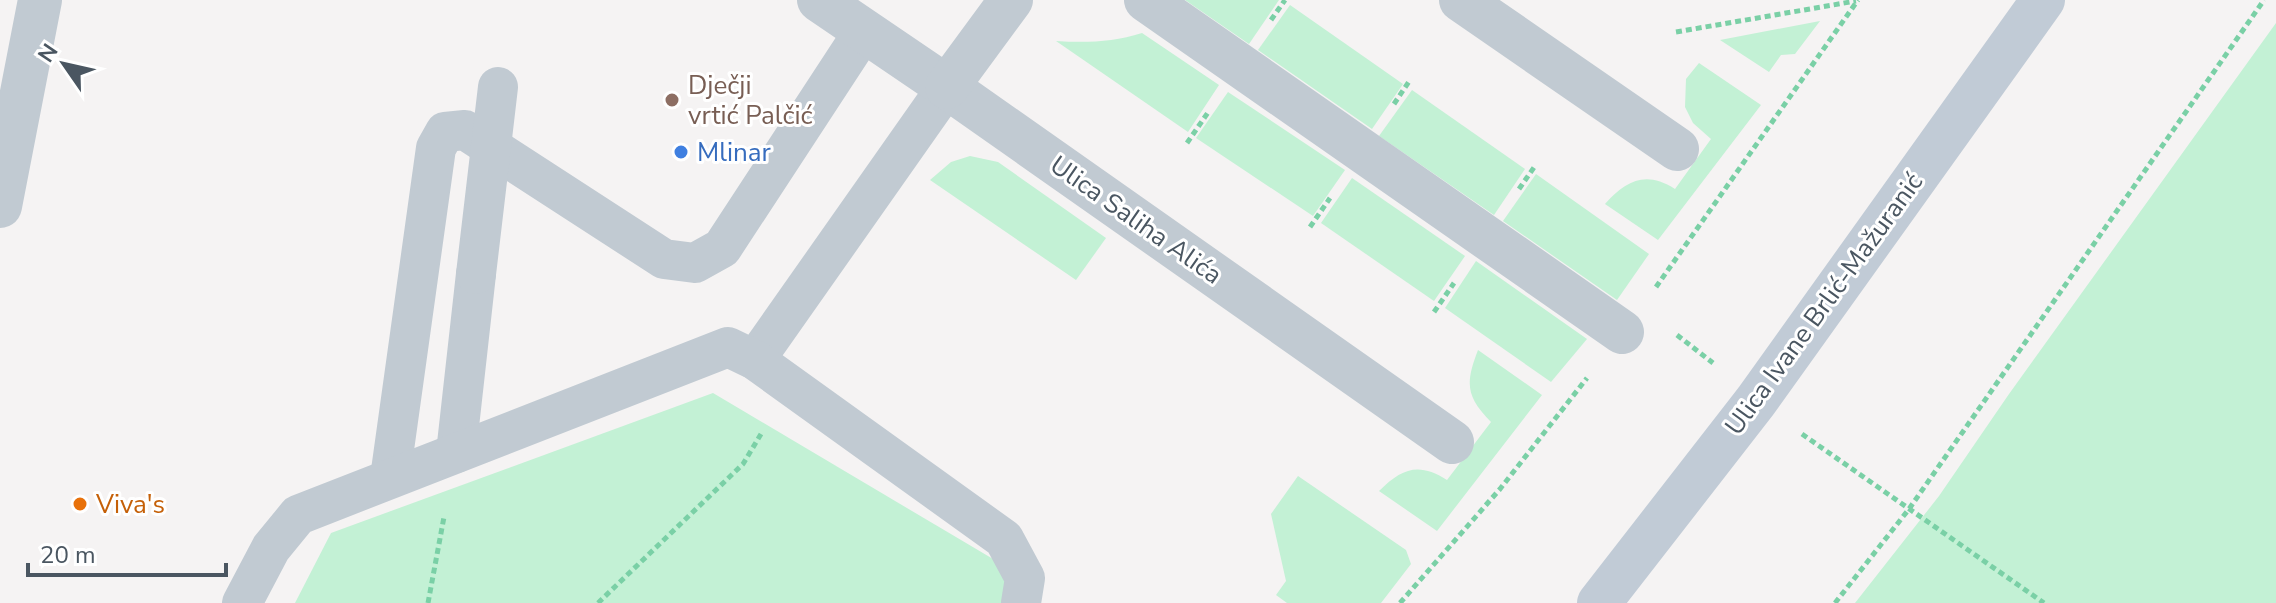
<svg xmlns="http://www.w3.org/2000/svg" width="2276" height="603" viewBox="0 0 2276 603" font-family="'Nunito Sans',sans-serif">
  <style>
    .green { fill: #c3f1d5 }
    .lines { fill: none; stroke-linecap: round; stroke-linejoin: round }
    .path { stroke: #7ad0a6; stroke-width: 5; stroke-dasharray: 6 4; stroke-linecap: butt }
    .lane { stroke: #c1cad2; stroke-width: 40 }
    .street { stroke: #c1cad2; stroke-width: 44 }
    .secondary { stroke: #c1cbd6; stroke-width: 44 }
    .lane-bridge { stroke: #c1cad2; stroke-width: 40 }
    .education-dot { fill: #8d6e63; stroke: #fff; stroke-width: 3 }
    .shop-dot { fill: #3f7fe0; stroke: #fff; stroke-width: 3 }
    .food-dot { fill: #e8710a; stroke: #fff; stroke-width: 3 }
    .labels { text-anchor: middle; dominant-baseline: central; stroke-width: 6; stroke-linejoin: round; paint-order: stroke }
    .education-label { font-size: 26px; fill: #785e54; stroke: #fff; text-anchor: start }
    .shop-label { font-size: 26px; fill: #366cbe; stroke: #fff; text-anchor: start }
    .street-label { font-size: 26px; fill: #4a5661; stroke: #fff }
    .food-label { font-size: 26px; fill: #c56008; stroke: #fff; text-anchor: start }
  </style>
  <rect width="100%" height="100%" fill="#f5f3f3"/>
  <!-- green -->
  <g class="green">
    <polygon points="1185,0 1279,0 1249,44"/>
    <polygon points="1290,5 1403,84 1372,129 1258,50"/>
    <polygon points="1820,21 1795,54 1781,55 1769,72 1720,40"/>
    <polygon points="2276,23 2276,603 1855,603 1939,496 2009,394"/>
    <path d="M1142 33 1219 85 1188 132 1056 41C1087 43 1113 42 1142 33Z"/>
    <path d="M1699 63 1761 105 1658 240 1605 204C1626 181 1645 170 1675 189L1711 139 1693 123 1685 107 1686 79Z"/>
    <polygon points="1412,90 1525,169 1494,215 1379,136"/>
    <polygon points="1228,92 1345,170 1313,216 1196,138"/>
    <polygon points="970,156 998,162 1106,238 1076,280 930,180 951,162"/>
    <polygon points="1536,174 1649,254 1617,300 1503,221"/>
    <polygon points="1352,178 1465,256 1434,301 1321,223"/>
    <polygon points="1476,261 1587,339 1551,382 1445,308"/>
    <path d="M1478 350 1542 395 1437 531 1379 491C1402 468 1419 462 1447 480L1491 422C1466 396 1465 384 1478 350Z"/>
    <polygon points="713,393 1025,578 1003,603 295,603 331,533"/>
    <polygon points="1298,476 1406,550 1411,564 1381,603 1287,603 1276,595 1286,581 1271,514"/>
  </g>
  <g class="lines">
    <!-- path -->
    <g class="path">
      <polyline points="1271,20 1285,0"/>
      <polyline points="1676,32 1856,1"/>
      <polyline points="1394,104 1410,80"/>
      <polyline points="1187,143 1209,111"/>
      <polyline points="1519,189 1535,166"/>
      <polyline points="1310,227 1330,198"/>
      <polyline points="1656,287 1858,0"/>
      <polyline points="1434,312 1454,283"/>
      <polyline points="1677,335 1713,363"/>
      <polyline points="1802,434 2044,603"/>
      <polyline points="428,603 444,517"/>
      <polyline points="598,603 743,464 761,434"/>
      <polyline points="1400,603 1500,489 1587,378"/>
      <polyline points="1835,603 1909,509 2264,0"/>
    </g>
    <!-- lane -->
    <g class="lane">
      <polyline points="755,360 947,87"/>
      <polyline points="456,453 476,274"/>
      <polyline points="390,478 436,148 445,132 465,130 664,259 695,263 722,248 864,31"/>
      <polyline points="242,603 271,548 298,515 728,347 755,360 1004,539 1025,578 1021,603"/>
    </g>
    <!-- street -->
    <g class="street">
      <polyline points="819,0 947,87 1452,442"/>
      <polyline points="1146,0 1622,332"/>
      <polyline points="1461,0 1677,149"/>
      <polyline points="947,87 1011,0"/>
      <polyline points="0,206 40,0"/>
    </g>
    <!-- secondary -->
    <polyline class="secondary" points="1599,603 1756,401 2043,0"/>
    <!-- lane-bridge -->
    <polyline class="lane-bridge" points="476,274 498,87"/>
  </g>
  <!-- markers -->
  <circle class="education-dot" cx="672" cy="100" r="8"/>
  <circle class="shop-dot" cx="681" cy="152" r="8"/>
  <circle class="food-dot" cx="80" cy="504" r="8"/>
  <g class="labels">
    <!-- education labels -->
    <g class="education-label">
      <text x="688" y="85">Dječji<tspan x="688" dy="30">vrtić Palčić</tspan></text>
    </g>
    <!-- shop labels -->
    <g class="shop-label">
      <text x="697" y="152">Mlinar</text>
    </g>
    <!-- street labels -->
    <g class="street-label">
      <text transform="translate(1136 220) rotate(35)">Ulica Saliha Alića</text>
      <text transform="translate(1824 304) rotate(-54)">Ulica Ivane Brlić-Mažuranić</text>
    </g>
    <!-- food labels -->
    <g class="food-label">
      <text x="96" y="504">Viva's</text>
    </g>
  </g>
  <!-- north arrow -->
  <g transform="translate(64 64) rotate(304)" stroke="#ffffff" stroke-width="6" paint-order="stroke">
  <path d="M0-6L14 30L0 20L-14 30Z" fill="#4a5661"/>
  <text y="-12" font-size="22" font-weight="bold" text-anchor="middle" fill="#4a5661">N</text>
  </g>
  <!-- scale -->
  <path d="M28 563v12h198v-12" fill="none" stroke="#4a5661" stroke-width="4"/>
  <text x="40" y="563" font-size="24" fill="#4a5661" stroke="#ffffff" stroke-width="6" paint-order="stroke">20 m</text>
</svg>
